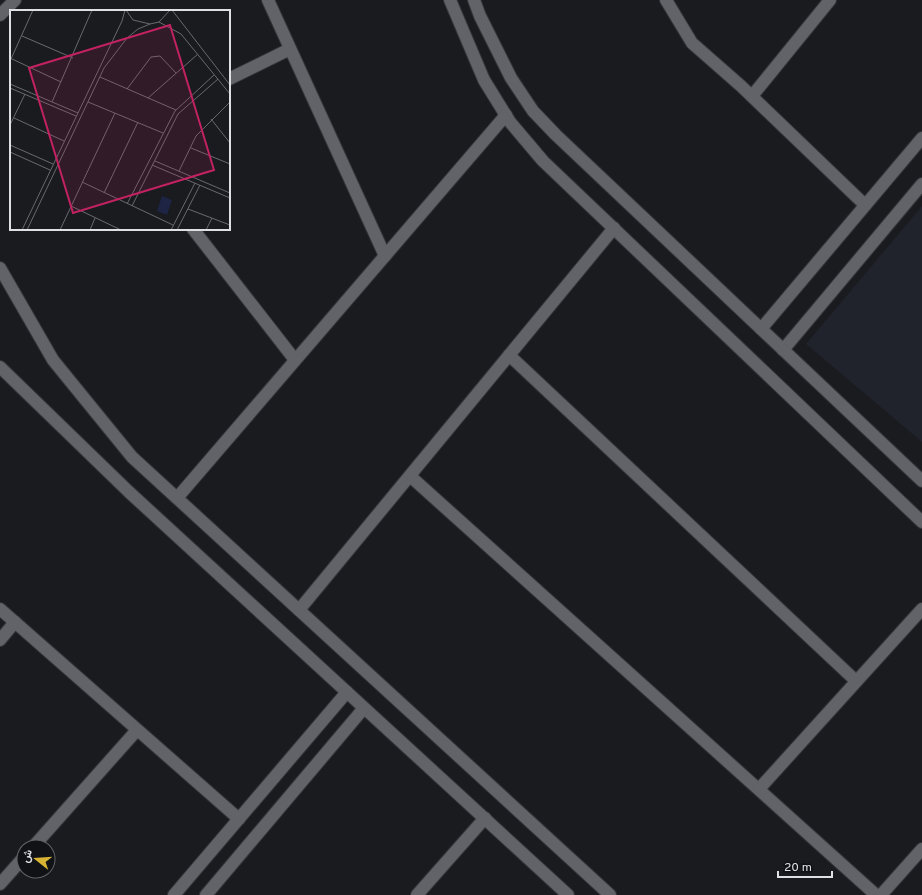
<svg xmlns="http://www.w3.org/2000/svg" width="922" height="895" viewBox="0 0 922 895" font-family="Overpass,Vazirmatn,sans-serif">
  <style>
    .built { fill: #20222c }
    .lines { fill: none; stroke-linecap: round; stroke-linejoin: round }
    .minor-casing { stroke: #353639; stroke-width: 14 }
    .minor { stroke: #626368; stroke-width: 12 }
    .inset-road { fill: none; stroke: #686a6d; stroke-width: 1 }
    .view { fill: #c32262; fill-opacity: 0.15; stroke: #c32262; stroke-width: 2 }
    .inset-edge { fill: none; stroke: #dfe0e3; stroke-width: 2 }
  </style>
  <rect width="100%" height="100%" fill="#191b1f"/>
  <!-- built -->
  <polygon class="built" points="922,206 922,442 806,344"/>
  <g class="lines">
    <!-- minor casing -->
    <g class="minor-casing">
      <g id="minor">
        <polyline points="268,0 385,256"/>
        <polyline points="450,0 484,80 510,122 543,161 922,522"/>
        <polyline points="474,0 480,16 511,78 533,111 556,135 922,481"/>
        <polyline points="666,0 692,43 741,86 865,205"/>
        <polyline points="0,15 15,0"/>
        <polyline points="229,79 290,49"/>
        <polyline points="752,96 830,0"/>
        <polyline points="193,229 295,360"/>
        <polyline points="0,268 53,360 132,457 610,895"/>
        <polyline points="761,329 922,138"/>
        <polyline points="783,350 922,184"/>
        <polyline points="509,355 856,681"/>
        <polyline points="0,367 129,492 568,895"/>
        <polyline points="410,476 876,895"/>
        <polyline points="177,498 506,115"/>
        <polyline points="0,609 239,819"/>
        <polyline points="299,610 614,228"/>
        <polyline points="0,640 15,622"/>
        <polyline points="759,789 922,609"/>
        <polyline points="33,847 137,730"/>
        <polyline points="0,884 24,857"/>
        <polyline points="174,895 347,692"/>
        <polyline points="206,895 364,708"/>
        <polyline points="417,895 485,818"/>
        <polyline points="881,895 922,849"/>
      </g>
    </g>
    <!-- minor -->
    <use href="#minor" class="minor"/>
  </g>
  <!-- overview -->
  <g transform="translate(10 10)">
    <rect width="220" height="220" fill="#191b1f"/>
    <path d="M152 186 162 190 157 205 147 201Z" fill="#1d2444"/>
    <path class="inset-road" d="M116 0 123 10 140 14 149 12 160 0M162 0 220 75M149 12 171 24 220 84M12 26 63 48M0 48 51 72M1 49 23 0M90 67 166 100M0 74 68 103M0 78 66 106M117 79 141 47 150 46 166 63M138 88 188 44M42 92 82 0M78 92 153 123M4 108 54 131M201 109 220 133M0 115 15 84M0 135 43 154M181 138 220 154M0 142 40 160M145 151 220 183M142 155 220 188M169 161 186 126 220 92M72 172 163 215M94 183 128 112M117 194 165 101 204 65M61 196 111 220M122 196 168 104 208 69M178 199 220 215M12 220 112 11 115 0M17 220 94 58 117 28 128 19 140 14M50 220 105 103M80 220 85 208M161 220 185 173M167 220 190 175M196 220 202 208"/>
    <path class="view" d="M160 15 204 160 63 203 19 58Z"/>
    <rect width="220" height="220" class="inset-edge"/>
  </g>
  <!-- north arrow -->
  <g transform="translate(36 859) rotate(287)"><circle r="19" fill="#101215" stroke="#636467"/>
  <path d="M0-3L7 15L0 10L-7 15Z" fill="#d7b434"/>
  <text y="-6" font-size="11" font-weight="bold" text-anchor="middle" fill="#dfe0e3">ش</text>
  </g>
  <!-- scale -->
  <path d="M778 871v6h54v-6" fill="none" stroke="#dfe0e3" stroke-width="2"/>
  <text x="784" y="871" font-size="12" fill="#dfe0e3" stroke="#101215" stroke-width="3" paint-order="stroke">20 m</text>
</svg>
